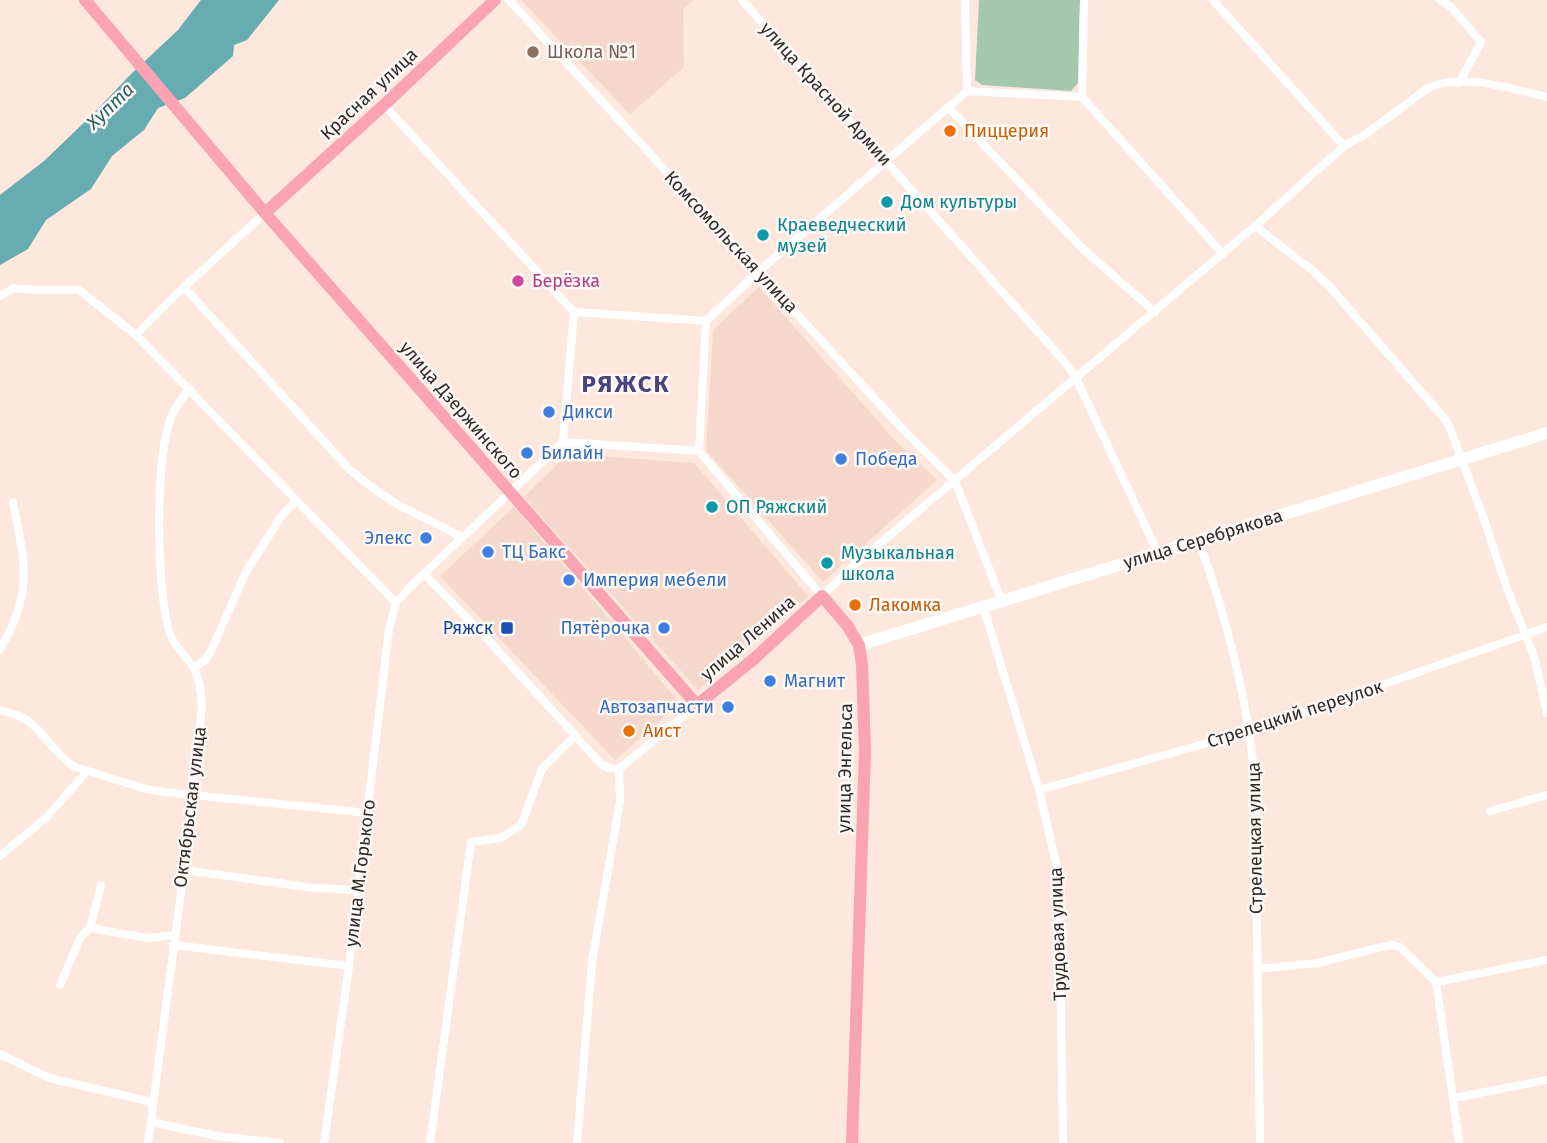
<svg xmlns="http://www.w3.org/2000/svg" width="1547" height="1143" viewBox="0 0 1547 1143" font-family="'Fira Sans',sans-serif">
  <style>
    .built { fill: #f5d8cb }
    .green { fill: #a5c7ab }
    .water { fill: #66acb0 }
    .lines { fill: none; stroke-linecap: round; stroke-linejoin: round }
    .street { stroke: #fff; stroke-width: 8 }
    .secondary { stroke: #fff; stroke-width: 12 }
    .primary { stroke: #faa3b2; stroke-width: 12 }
    .education-dot { fill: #8d6e63; stroke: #fdf9f7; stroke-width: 2.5 }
    .food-dot { fill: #e8710a; stroke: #fdf9f7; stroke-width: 2.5 }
    .culture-dot { fill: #0f9aa8; stroke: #fdf9f7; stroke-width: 2.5 }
    .hotel-dot { fill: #d1479c; stroke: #fdf9f7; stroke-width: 2.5 }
    .shop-dot { fill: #3f7fe0; stroke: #fdf9f7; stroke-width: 2.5 }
    .transit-dot { fill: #1a4fb4; stroke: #fdf9f7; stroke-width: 2.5 }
    .labels { text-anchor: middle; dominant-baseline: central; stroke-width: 5; stroke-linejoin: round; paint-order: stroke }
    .education-label { font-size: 18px; fill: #785e54; stroke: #fdf9f7; text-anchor: start }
    .street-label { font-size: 18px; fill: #322926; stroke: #fdf9f7 }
    .food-label { font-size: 18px; fill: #c56008; stroke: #fdf9f7; text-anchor: start }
    .culture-label { font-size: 18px; fill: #0d838f; stroke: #fdf9f7; text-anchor: start }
    .hotel-label { font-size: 18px; fill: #b23c85; stroke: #fdf9f7; text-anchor: start }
    .shop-label { font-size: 18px; fill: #366cbe; stroke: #fdf9f7; text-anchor: start }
    .transit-label { font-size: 18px; fill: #164399; stroke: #fdf9f7; text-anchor: end }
    .water-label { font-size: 19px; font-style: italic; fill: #256064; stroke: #fdf9f7 }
    .district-label { font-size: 24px; font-weight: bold; letter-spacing: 2px; fill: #494380; stroke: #fdf9f7 }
  </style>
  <rect width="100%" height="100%" fill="#fee7dd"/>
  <!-- built -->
  <g class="built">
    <polygon points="521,0 694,0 683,9 684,67 630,114"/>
    <polygon points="759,287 893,438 937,480 823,582 706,450 713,330"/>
    <polygon points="568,454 694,463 808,596 698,690 524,497"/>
    <polygon points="514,507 680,703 615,760 440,576"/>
  </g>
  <!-- green -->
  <polygon class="green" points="979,0 1080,0 1078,83 1071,91 982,85 975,80"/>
  <!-- water -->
  <polygon class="water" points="201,0 279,0 247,40 234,45 233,56 185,98 158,108 144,130 112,156 91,189 46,220 28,249 0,265 0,195 44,161 96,111 129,76 178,30"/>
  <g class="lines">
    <!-- street -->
    <g class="street">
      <polyline points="509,0 908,435 955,481 1002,602"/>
      <polyline points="742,0 1064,361 1076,378 1158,553"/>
      <polyline points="965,0 967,91"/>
      <polyline points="1213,0 1344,146"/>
      <polyline points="1440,0 1451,7 1481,42 1459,83"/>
      <polyline points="967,91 1082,97"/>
      <polyline points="1082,97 1223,254"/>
      <polyline points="1082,97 1084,0"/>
      <polyline points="384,105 574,312"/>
      <polyline points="948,107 1082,248 1155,312"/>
      <polyline points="1255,226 1312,270 1329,286 1444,418 1450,428 1484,519 1506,586 1534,656 1547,713"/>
      <path d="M184 287 348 468C363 481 379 493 397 504 418 516 440 524 461 537"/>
      <polyline points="0,296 14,288 34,290 79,290 136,335 396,603"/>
      <polyline points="706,321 758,272 967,91"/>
      <polyline points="136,335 184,287 265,213"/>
      <polyline points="563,442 574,312 706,321"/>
      <polyline points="563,442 699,451"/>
      <path d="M699 451 822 596 851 568 1255 226 1344 146 1366 134 1428 88C1463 72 1511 89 1547 97"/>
      <polyline points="699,451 706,321"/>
      <path d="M1199 541C1227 619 1248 699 1255 782L1260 1143"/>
      <polyline points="424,574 491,643 601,764 609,768 619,769"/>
      <polyline points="984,609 1039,790 1059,876 1063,1143"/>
      <path d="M0 649C34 592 25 563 13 502"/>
      <polyline points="194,668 205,660 211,651 246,572 282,515 296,501"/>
      <path d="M0 711C41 715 46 750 75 767L146 789 164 792 368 813"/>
      <polyline points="1039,790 1251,731 1547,627"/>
      <polyline points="1490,811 1547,795"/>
      <polyline points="0,856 47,817 87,771"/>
      <polyline points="184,870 315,888 358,890"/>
      <polyline points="90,928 148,938 175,935"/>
      <polyline points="173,945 349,966"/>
      <polyline points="1257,969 1318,963 1381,947 1393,945 1400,947 1436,982 1453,1098 1547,1080"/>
      <polyline points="1436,982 1547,960"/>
      <polyline points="60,985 81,936 90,928 101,885"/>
      <polyline points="0,1054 49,1078 152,1102"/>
      <polyline points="1453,1098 1459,1143"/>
      <polyline points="151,1122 217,1136 280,1143"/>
      <path d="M148 1143 184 870 202 706C201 693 200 680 194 669 187 656 175 649 170 634 156 589 155 464 170 420 174 408 181 399 190 389"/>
      <polyline points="324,1143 349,966 389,629 396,603 409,588 563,442"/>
      <polyline points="430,1143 471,842 501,838 521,825 542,769 575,736"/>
      <polyline points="577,1143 592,962 620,801 619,769 697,705"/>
    </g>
    <!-- secondary -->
    <polyline class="secondary" points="859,645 1547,433"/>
    <!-- primary -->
    <g class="primary">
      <polyline points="85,0 265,213 697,705 755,658 822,596 847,625 859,645 862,665 865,751 852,1143"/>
      <polyline points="265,213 384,105 495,0"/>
    </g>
  </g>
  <!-- markers -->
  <circle class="education-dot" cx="533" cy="52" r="7"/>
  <g class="food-dot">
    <circle cx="950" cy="131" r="7"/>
    <circle cx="855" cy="605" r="7"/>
    <circle cx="629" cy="731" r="7"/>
  </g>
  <g class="culture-dot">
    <circle cx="887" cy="202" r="7"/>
    <circle cx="763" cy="235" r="7"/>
    <circle cx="712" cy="507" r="7"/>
    <circle cx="827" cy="563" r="7"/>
  </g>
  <circle class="hotel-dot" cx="518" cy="281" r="7"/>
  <g class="shop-dot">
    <circle cx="549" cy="412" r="7"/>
    <circle cx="527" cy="453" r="7"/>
    <circle cx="841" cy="459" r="7"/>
    <circle cx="426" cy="538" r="7"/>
    <circle cx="488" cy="552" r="7"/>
    <circle cx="569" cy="580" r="7"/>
    <circle cx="664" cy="628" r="7"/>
    <circle cx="770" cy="681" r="7"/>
    <circle cx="728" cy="707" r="7"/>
  </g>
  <rect class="transit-dot" x="500" y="621" width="14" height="14" rx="3.5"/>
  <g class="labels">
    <!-- education labels -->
    <g class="education-label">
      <text x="547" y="52">Школа №1</text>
    </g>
    <!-- street labels -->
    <g class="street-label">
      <text transform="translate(369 94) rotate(-43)">Красная улица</text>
      <text transform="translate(826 94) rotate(48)">улица Красной Армии</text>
      <text transform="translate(731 242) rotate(47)">Комсомольская улица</text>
      <text transform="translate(461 410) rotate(49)">улица Дзержинского</text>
      <text transform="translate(1203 539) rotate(-17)">улица Серебрякова</text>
      <text transform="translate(748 638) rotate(-41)">улица Ленина</text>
      <text transform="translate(1295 714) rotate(-18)">Стрелецкий переулок</text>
      <text transform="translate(845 768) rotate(-89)">улица Энгельса</text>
      <text transform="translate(190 807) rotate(-83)">Октябрьская улица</text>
      <text transform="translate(1255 838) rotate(-91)">Стрелецкая улица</text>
      <text transform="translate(360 873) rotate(-83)">улица М.Горького</text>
      <text transform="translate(1058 934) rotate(-92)">Трудовая улица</text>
    </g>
    <!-- food labels -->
    <g class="food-label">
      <text x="964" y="131">Пиццерия</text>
      <text x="869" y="605">Лакомка</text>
      <text x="643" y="731">Аист</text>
    </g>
    <!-- culture labels -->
    <g class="culture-label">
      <text x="901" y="202">Дом культуры</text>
      <text x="777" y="225">Краеведческий<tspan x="777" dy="21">музей</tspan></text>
      <text x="726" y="507">ОП Ряжский</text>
      <text x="841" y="553">Музыкальная<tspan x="841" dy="21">школа</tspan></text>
    </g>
    <!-- hotel labels -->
    <g class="hotel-label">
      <text x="532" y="281">Берёзка</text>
    </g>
    <!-- shop labels -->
    <g class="shop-label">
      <text x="563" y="412">Дикси</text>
      <text x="541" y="453">Билайн</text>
      <text x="855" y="459">Победа</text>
      <text x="412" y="538" text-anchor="end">Элекс</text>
      <text x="502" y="552">ТЦ Бакс</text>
      <text x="583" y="580">Империя мебели</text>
      <text x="650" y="628" text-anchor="end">Пятёрочка</text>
      <text x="784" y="681">Магнит</text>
      <text x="714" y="707" text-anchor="end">Автозапчасти</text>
    </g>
    <!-- transit labels -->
    <g class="transit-label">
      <text x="493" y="628">Ряжск</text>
    </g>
    <!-- water labels -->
    <g class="water-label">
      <text transform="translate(110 106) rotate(-44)">Хупта</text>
    </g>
    <!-- district labels -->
    <g class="district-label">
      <text x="626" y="384">РЯЖСК</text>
    </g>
  </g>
</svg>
